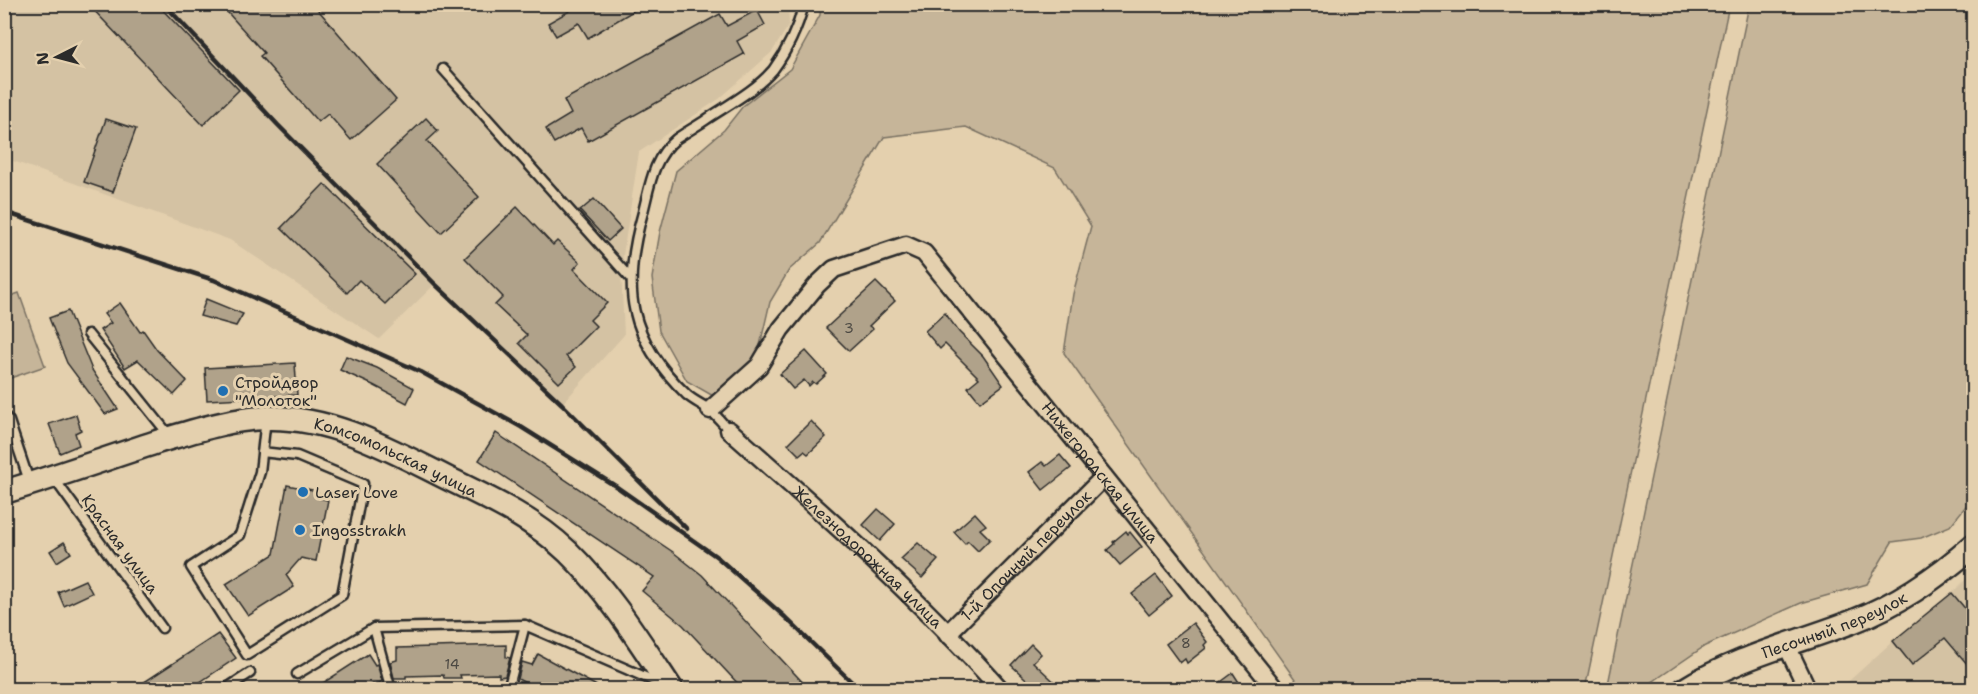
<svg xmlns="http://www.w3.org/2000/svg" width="1978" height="694" viewBox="0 0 1978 694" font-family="'Shantell Sans',sans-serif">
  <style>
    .built { fill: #d4c2a3 }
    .green { fill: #c6b599; stroke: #787062; stroke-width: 1.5 }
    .building { fill: #b0a28a; stroke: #2b2b2b; stroke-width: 1.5 }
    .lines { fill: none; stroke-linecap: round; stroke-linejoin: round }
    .lane-casing { stroke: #2b2b2b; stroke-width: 13 }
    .street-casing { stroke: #2b2b2b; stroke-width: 21 }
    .secondary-casing { stroke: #2b2b2b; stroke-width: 27 }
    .lane { stroke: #e4d0ae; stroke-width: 8 }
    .street { stroke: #e4d0ae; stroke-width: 16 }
    .secondary { stroke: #e4d0ae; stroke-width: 22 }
    .rail { stroke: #2b2b2b; stroke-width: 4.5 }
    .poi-dot { fill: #1f6fb2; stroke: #e4d0ae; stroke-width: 2 }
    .labels { text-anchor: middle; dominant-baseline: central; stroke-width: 6; stroke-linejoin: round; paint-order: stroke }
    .number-label { font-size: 14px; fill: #4c4943 }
    .poi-label { font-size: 16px; fill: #2b2b2b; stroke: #e4d0ae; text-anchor: start }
    .street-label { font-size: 16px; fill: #2b2b2b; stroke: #e4d0ae }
  </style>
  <rect width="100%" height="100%" fill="#e4d0ae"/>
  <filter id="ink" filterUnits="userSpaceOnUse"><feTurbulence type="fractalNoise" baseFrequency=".0167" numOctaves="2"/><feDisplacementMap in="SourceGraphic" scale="12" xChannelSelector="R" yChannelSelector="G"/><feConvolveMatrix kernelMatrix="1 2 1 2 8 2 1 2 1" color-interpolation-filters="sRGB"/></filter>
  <g filter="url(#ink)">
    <!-- built -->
    <g class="built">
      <polygon points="788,4 789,25 772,52 719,99 639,152 621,268 624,335 562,404 435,284 379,339 230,240 5,158 4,5"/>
      <polygon points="1973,572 1973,689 1839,690 1893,641 1952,593"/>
    </g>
    <!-- green -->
    <g class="green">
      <polygon points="821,5 1729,5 1585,689 1302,689 1064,353 1073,294 1091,226 1055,168 966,127 884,137 820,243 789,270 770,302 758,354 741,377 715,397 687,381 659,331 652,278 660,232 676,171 724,130 743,106 790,69 820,15"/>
      <polygon points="1749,5 1973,5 1973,497 1950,526 1921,538 1892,542 1867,584 1801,603 1705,646 1642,689 1607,689"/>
      <polygon points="19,293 45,366 5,380 5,298"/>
    </g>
    <!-- building -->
    <g class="building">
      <polygon points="88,4 157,4 239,90 203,125"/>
      <polygon points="220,4 313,4 396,100 351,140 328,114 318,122 260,56 264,53"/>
      <polygon points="570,4 645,4 588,38 579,23 556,36 548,23 573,9"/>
      <polygon points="757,10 765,25 737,41 744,54 588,141 581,128 554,143 546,129 571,114 564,100 720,14 727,26"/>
      <polygon points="426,118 438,131 427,141 479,197 441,233 377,164"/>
      <polygon points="106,119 136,129 113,192 84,182"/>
      <polygon points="324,184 415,274 385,304 359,280 347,293 281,228"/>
      <polygon points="594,199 621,229 608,241 580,211"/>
      <polygon points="517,207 553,245 557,241 580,262 574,269 607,303 590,320 596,326 566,356 576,367 559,383 519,343 527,335 495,305 503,297 465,258"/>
      <polygon points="876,282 895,301 869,326 873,329 849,351 826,328"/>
      <polygon points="206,299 243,314 236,326 200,316"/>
      <polygon points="120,303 140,332 143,330 157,350 187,381 174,395 138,360 125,368 100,330 111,323 104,314"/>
      <polygon points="68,311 92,370 118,409 105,414 67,363 49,318"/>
      <polygon points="945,313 959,332 983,356 1003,385 980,402 968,387 979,378 945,344 940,349 925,331"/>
      <polygon points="806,351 827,374 816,384 813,382 809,386 804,380 793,389 780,374"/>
      <polygon points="346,356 377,368 414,388 407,403 373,385 340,370"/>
      <polygon points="295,363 297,395 207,400 205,368"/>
      <polygon points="76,415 81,430 75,433 79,445 60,453 49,424"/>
      <polygon points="811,421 826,437 808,454 804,451 799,455 788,444"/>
      <polygon points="496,433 673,552 702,575 810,690 744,690 683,625 642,591 654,577 479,460"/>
      <polygon points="1060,455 1071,468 1043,490 1029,472 1042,462 1046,466"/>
      <polygon points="287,485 318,491 317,498 328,500 316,561 301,558 286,575 294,587 248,616 226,584 274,554"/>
      <polygon points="878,509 895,524 880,541 863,525"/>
      <polygon points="975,513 986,525 980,529 990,539 978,551 968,541 965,544 954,532"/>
      <polygon points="1126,531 1128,534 1130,532 1142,547 1120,565 1107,550 1114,544 1113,542"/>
      <polygon points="64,542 71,553 57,562 50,551"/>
      <polygon points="918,543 938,560 922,578 901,559"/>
      <polygon points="1156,575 1172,596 1149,615 1132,594"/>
      <polygon points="85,580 92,593 64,606 58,592"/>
      <polygon points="1952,593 1974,619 1974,672 1945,638 1912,665 1893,641"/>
      <polygon points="1193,623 1207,642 1204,645 1206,648 1187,663 1185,659 1180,663 1166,644"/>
      <polygon points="218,634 236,658 188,690 132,690"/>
      <polygon points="1031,644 1041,654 1033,662 1063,690 1038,690 1011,665"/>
      <polygon points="506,645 506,657 510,658 505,676 499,677 499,674 460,675 461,678 444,678 443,675 406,676 406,678 394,678 390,662 397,660 397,648"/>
      <polygon points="368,654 375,665 377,664 382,681 376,685 374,683 364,690 312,690"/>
      <polygon points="538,654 604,690 545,690 532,683 531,686 518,679 522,662 532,665"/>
      <polygon points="1233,673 1244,690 1210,690"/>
    </g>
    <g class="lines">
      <!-- lane casing -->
      <g class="lane-casing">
        <g id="lane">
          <polyline points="443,69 631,279"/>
          <polyline points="88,334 169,435"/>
          <polyline points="4,415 9,421 30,484"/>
          <path d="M729 430C723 424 717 416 710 410 703 405 694 401 687 395 628 338 621 289 643 212 650 185 653 158 676 139 686 132 697 126 707 119 728 105 756 90 773 70 787 51 798 27 804 4"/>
          <polyline points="262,452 297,456 363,484 342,595 247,655 191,567 240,535 260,472 266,418"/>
          <polyline points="53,477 162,628"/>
          <polyline points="374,628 391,690"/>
          <polyline points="297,674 374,628 525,625 661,684"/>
          <polyline points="224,690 250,673"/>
          <polyline points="508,690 525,625"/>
        </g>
      </g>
      <!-- street casing -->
      <g class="street-casing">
        <g id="street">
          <path id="s1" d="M710 410 759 366 781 329 817 285 834 269 906 245 924 253 1276 690"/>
          <path id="s2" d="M729 430C823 513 917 596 1001 690"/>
          <path id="s3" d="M947 634 1104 477"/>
          <polyline points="1786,644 1808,690"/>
        </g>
      </g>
      <!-- secondary casing -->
      <g class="secondary-casing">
        <g id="secondary">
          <path id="s4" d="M4 492C57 476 108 458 160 441 194 431 230 419 266 418 331 416 389 449 445 477 490 499 531 517 568 552 609 592 640 642 672 690"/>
          <path id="s5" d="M1684 690C1737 657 1797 643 1854 621 1898 604 1939 576 1974 545"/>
        </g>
      </g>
      <!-- lane -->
      <use href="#lane" class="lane"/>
      <!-- street -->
      <use href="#street" class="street"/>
      <!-- secondary -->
      <use href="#secondary" class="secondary"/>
      <!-- rail -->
      <g class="rail">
        <polyline points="164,4 278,125 435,284 562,404 687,529"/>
        <polyline points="4,212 214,280 421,372 521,427 617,487 717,557 785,617 860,690"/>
      </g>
    </g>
  </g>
  <!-- markers -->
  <g class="poi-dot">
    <circle cx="223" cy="391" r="6"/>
    <circle cx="303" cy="492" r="6"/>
    <circle cx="300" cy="530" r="6"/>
  </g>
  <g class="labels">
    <!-- number labels -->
    <g class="number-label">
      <text x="849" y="328">3</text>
      <text x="1186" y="643">8</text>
      <text x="452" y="664">14</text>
    </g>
    <!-- poi labels -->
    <g class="poi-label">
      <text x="235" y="382">Стройдвор<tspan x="235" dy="18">"Молоток"</tspan></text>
      <text x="315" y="492">Laser Love</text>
      <text x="312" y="530">Ingosstrakh</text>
    </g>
    <!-- street labels -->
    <g class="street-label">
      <text stroke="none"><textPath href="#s4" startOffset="410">Комсомольская улица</textPath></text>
      <text stroke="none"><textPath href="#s1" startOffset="566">Нижегородская улица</textPath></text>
      <text transform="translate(120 544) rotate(54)">Красная улица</text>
      <text stroke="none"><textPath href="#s3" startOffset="111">1-й Опочный переулок</textPath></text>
      <text stroke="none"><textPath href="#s2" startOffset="188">Железнодорожная улица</textPath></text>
      <text stroke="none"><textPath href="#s5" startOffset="164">Песочный переулок</textPath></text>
    </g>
  </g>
  <!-- margin -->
  <rect width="1978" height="694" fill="none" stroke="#e4d0ae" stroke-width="24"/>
  <rect x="12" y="12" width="1954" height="670" fill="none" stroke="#2b2b2b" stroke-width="2" filter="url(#ink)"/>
  <!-- north arrow -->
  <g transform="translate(57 57) rotate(264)" stroke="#e4d0ae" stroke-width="4.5" paint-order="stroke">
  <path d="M0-4.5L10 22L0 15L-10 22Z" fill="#2b2b2b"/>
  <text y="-9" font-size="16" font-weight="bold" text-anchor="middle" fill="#2b2b2b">N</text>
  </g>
</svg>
